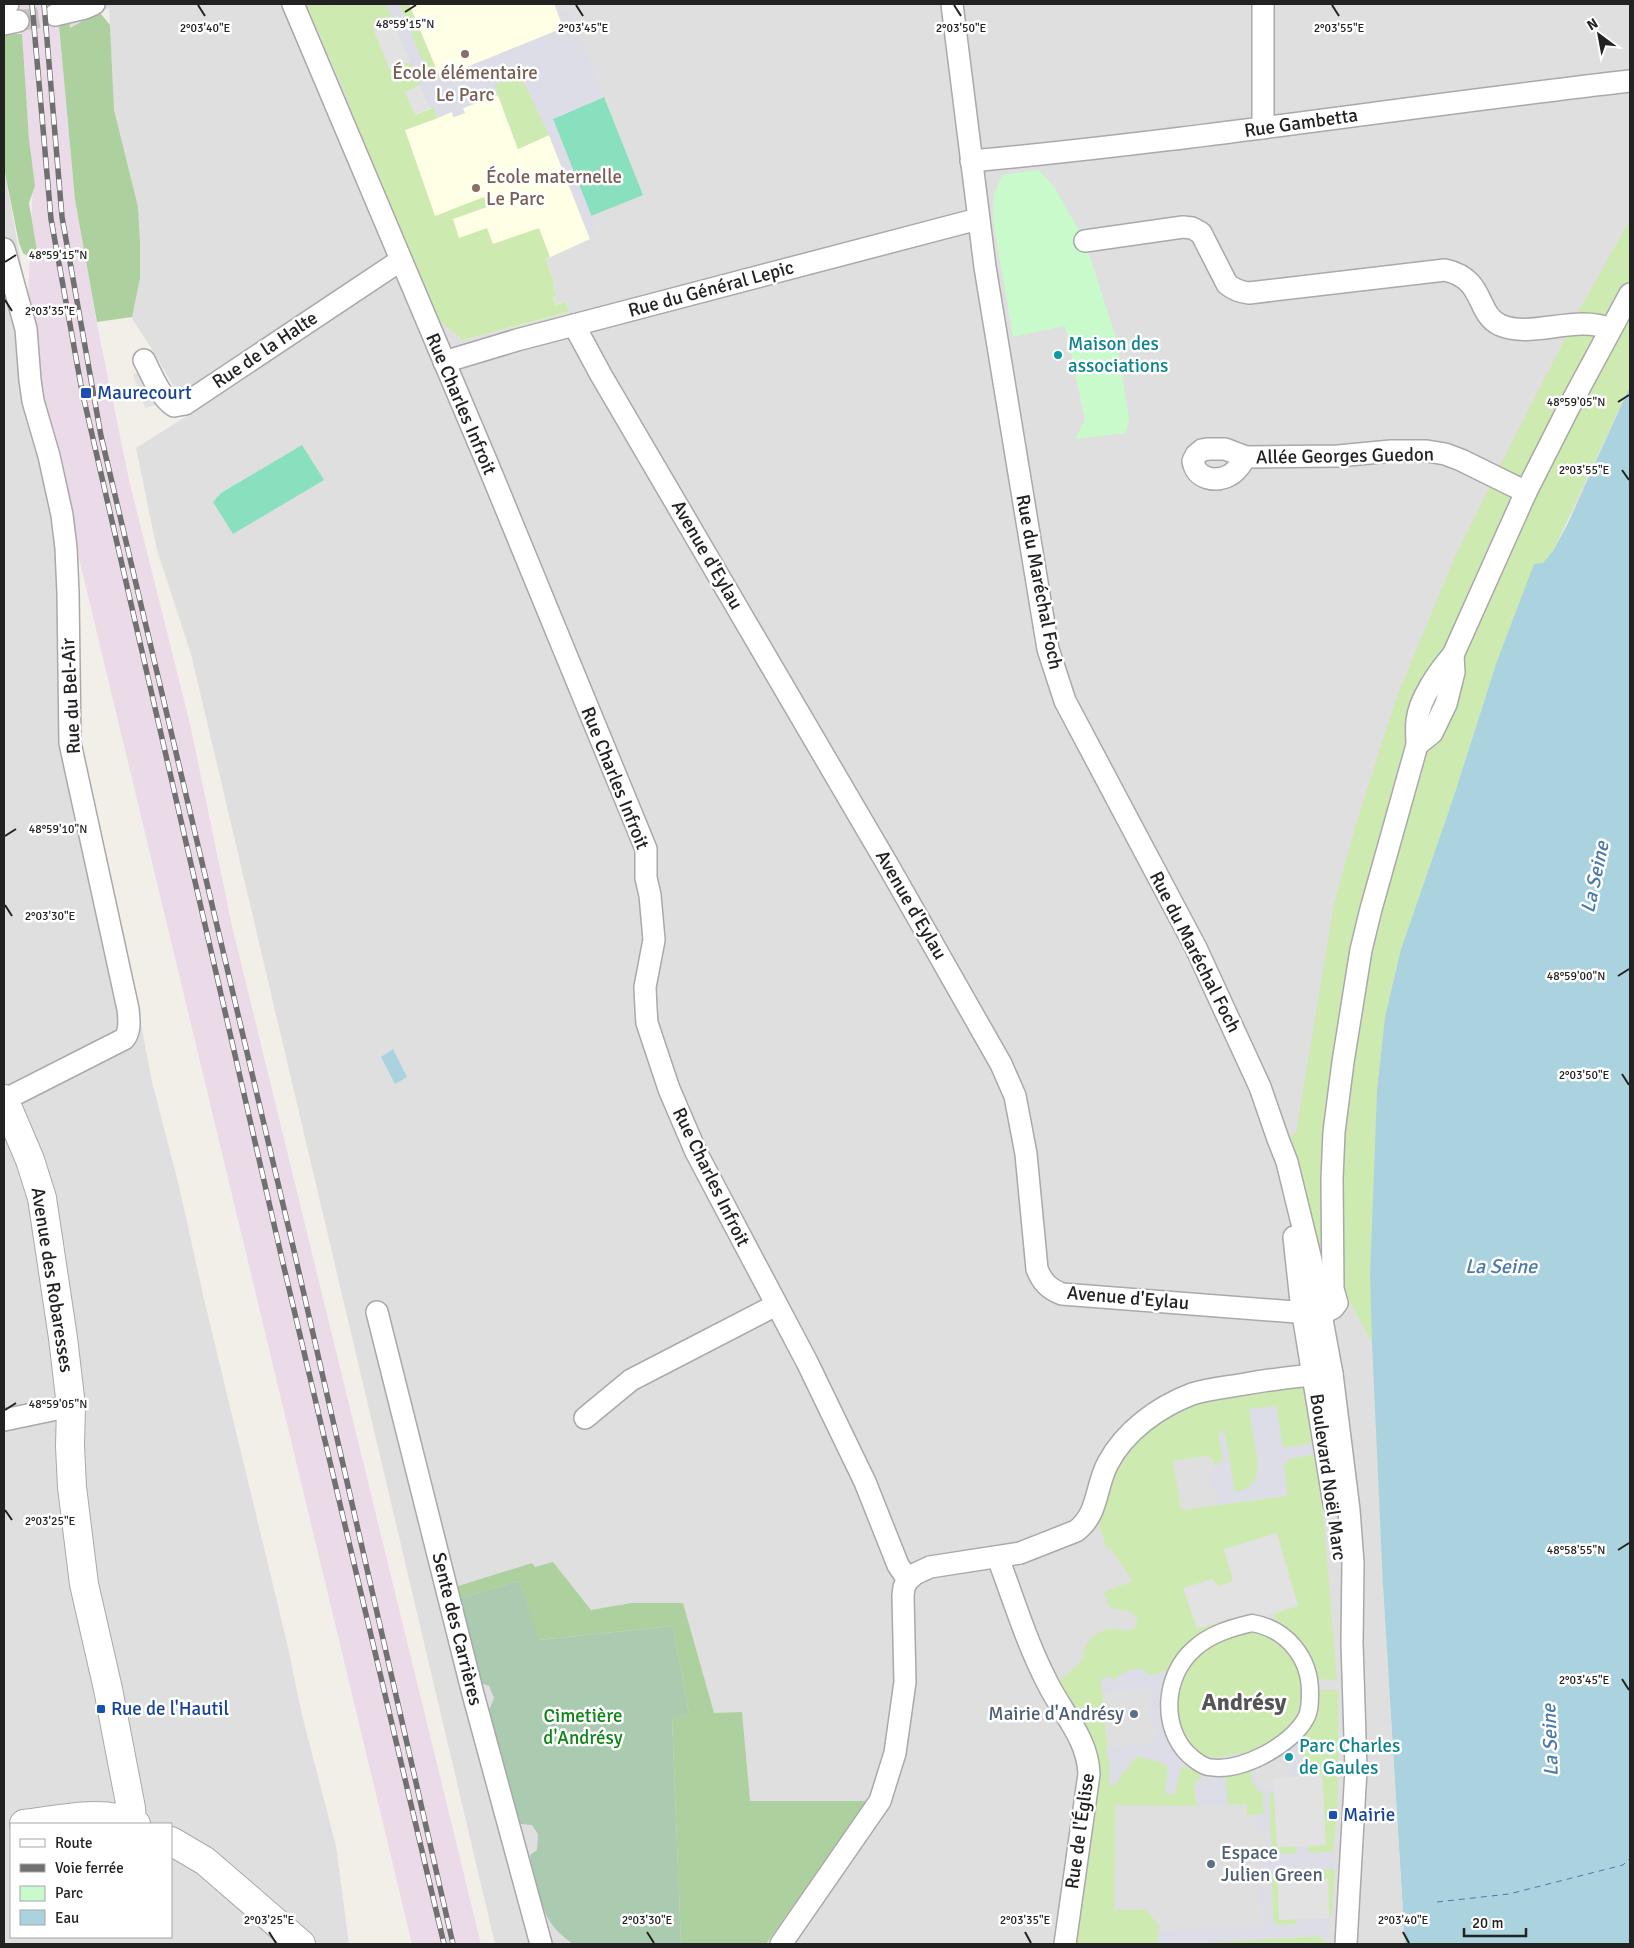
<svg xmlns="http://www.w3.org/2000/svg" width="1634" height="1948" viewBox="0 0 1634 1948" font-family="Signika,sans-serif">
  <style>
    .residential { fill: #e0dfdf; fill-rule: evenodd }
    .industrial { fill: #ebdbe8 }
    .education { fill: #ffffe5 }
    .grass { fill: #cdebb0 }
    .forest { fill: #add19e }
    .cemetery { fill: #aacbaf }
    .park { fill: #c8facc }
    .pitch { fill: #88e0be }
    .parking { fill: #e2e2e2 }
    .plaza { fill: #dddde8; fill-rule: evenodd }
    .water { fill: #aad3df }
    .lines { fill: none; stroke-linecap: round; stroke-linejoin: round }
    .ferry { stroke: #4a7aab; stroke-width: 1; stroke-dasharray: 6 5; stroke-linecap: butt }
    .minor-tunnel { stroke: #c8c6c1; stroke-width: 21; stroke-dasharray: 21 11; stroke-linecap: butt }
    .pedestrian-casing { stroke: #a9a9a9; stroke-width: 19 }
    .minor-casing { stroke: #a9a9a9; stroke-width: 24 }
    .tertiary-casing { stroke: #a9a9a9; stroke-width: 30 }
    .pedestrian { stroke: #fff; stroke-width: 16 }
    .minor { stroke: #fff; stroke-width: 21 }
    .tertiary { stroke: #fff; stroke-width: 28 }
    .rail-casing { stroke: #707070; stroke-width: 5.5 }
    .rail { stroke: #fff; stroke-width: 4; stroke-dasharray: 11; stroke-linecap: butt }
    .ticks { fill: none; stroke: #222; stroke-width: 2 }
    .education-dot { fill: #8d6e63; stroke: #fff; stroke-width: 2 }
    .culture-dot { fill: #0f9aa8; stroke: #fff; stroke-width: 2 }
    .transit-dot { fill: #1a4fb4; stroke: #fff; stroke-width: 2 }
    .service-dot { fill: #5c6f8a; stroke: #fff; stroke-width: 2 }
    .labels { text-anchor: middle; dominant-baseline: central; stroke-width: 5; stroke-linejoin: round; paint-order: stroke }
    .education-label { font-size: 19px; fill: #785e54; stroke: #fff }
    .street-label { font-size: 19px; fill: #222; stroke: #fff }
    .culture-label { font-size: 19px; fill: #0d838f; stroke: #fff; text-anchor: start }
    .transit-label { font-size: 19px; fill: #164399; stroke: #fff; text-anchor: start }
    .service-label { font-size: 19px; fill: #4e5e75; stroke: #fff; text-anchor: end }
    .park-label { font-size: 19px; fill: #0c8416; stroke: #fff }
    .water-label { font-size: 20px; font-style: italic; fill: #4a7aab; stroke: #fff }
    .district-label { font-size: 24px; font-weight: bold; fill: #555; stroke: #fff }
    .ticks-label { font-size: 12px; text-anchor: middle; fill: #222; stroke: #fff; stroke-width: 5; stroke-linejoin: round; paint-order: stroke }
  </style>
  <rect width="100%" height="100%" fill="#f2efe9"/>
  <!-- residential -->
  <g class="residential">
    <polygon points="68,4 1630,4 1630,386 1586,484 1553,551 1454,796 1401,949 1383,1586 1405,1944 495,1944 191,654 157,550 136,448 190,414 148,343 123,305 109,8 70,29"/>
    <path d="M4 168 28 301 78 721 100 838 124 934 152 1082 179 1186 204 1299 287 1643 302 1715 336 1846 349 1944H4ZM11 1824H171V1937H11Z"/>
  </g>
  <!-- industrial -->
  <polygon class="industrial" points="19,4 57,4 75,200 98,329 129,480 190,724 232,926 481,1944 412,1944 71,525 51,445 28,301 32,198 34,186 29,139"/>
  <!-- education -->
  <g class="education">
    <polygon points="409,4 554,4 564,28 440,78"/>
    <polygon points="498,95 518,149 549,135 590,239 546,259 555,284 553,285 557,296 553,298 556,305 566,301 569,312 463,340 361,137 430,108 452,112 453,117 463,108"/>
  </g>
  <!-- grass -->
  <g class="grass">
    <polygon points="306,4 329,4 330,6 336,4 386,4 393,20 373,28 390,70 410,62 415,71 421,78 420,85 405,92 415,115 434,107 438,118 405,130 435,216 484,197 487,207 453,219 459,238 487,228 493,244 539,228 550,257 546,259 555,284 553,285 557,296 553,298 556,305 566,301 569,312 463,340 437,319 397,227 341,84"/>
    <polygon points="399,4 409,4 440,78 433,79 428,75"/>
    <polygon points="518,74 521,76 549,135 518,149 494,85"/>
    <polygon points="1630,220 1630,385 1553,551 1543,563 1496,664 1454,796 1401,949 1385,1017 1377,1091 1370,1275 1372,1343 1314,1234 1287,1137 1296,1133 1334,904 1355,827 1396,699 1453,561 1506,454 1582,305"/>
    <path d="M1299 1385 1306 1391 1313 1443 1283 1448 1276 1407 1249 1409C1252 1427 1266 1474 1250 1486 1246 1489 1240 1491 1235 1493L1224 1434 1219 1436 1223 1459 1215 1467 1213 1459 1205 1456 1173 1461 1181 1510 1287 1496 1284 1464 1292 1458 1315 1454 1324 1522 1337 1680 1314 1679 1274 1620 1275 1613 1298 1606 1276 1533 1233 1581 1229 1618 1231 1625 1166 1671 1153 1675 1147 1674 1142 1669 1128 1670 1112 1681 1101 1679 1108 1757 1111 1772 1109 1785H1116C1118 1778 1132 1759 1138 1756L1160 1762 1168 1767 1165 1793 1175 1795 1180 1769 1183 1766 1199 1772 1203 1776 1194 1785 1197 1806 1115 1805 1114 1910H1146L1159 1925 1158 1944H1075L1097 1788 1099 1760 1090 1737 1054 1687 1084 1658 1083 1654C1087 1635 1107 1623 1127 1631L1135 1628 1138 1620 1131 1612 1110 1608 1104 1592 1133 1581 1111 1549H1107L1099 1525 1117 1470 1139 1440 1171 1415 1211 1399Z"/>
    <polygon points="1262,1630 1274,1637 1293,1657 1299,1669 1302,1685 1302,1701 1300,1715 1293,1726 1260,1750 1217,1758 1199,1755 1182,1735 1174,1698 1188,1660 1231,1634"/>
    <path d="M1315 1690H1338C1338 1744 1340 1798 1333 1852L1308 1853V1846L1326 1845 1322 1776H1306L1304 1734Z"/>
    <polygon points="1251,1768 1263,1791 1264,1814 1247,1815 1247,1804 1228,1805 1225,1777 1228,1772"/>
    <polygon points="1269,1793 1274,1793 1277,1847 1296,1846 1297,1853 1271,1855"/>
    <polygon points="1335,1869 1332,1913 1329,1918 1328,1879 1309,1880 1308,1870"/>
    <polygon points="1297,1870 1297,1880 1278,1881 1279,1920 1298,1919 1296,1924 1277,1925 1273,1920 1271,1871"/>
    <polygon points="1319,1936 1329,1944 1185,1944"/>
  </g>
  <!-- forest -->
  <g class="forest">
    <polygon points="57,4 68,4 70,28 94,15 101,14 110,25 114,110 138,207 140,243 140,278 132,317 97,322 75,200"/>
    <polygon points="9,34 22,34 29,139 35,186 29,203 37,251 35,255 29,257 23,253 19,243 4,168 4,35"/>
    <polygon points="553,1562 591,1610 632,1603 683,1603 714,1713 742,1712 750,1801 867,1801 766,1944 681,1944 672,1717 689,1714 673,1626 538,1640 519,1581 457,1599 455,1587 532,1563 535,1567"/>
  </g>
  <!-- cemetery -->
  <path class="cemetery" d="M519 1581 539 1640 673 1626 689 1714 672 1718 681 1944H573C548 1927 542 1910 536 1882 534 1873 531 1864 530 1855L537 1850 538 1834 532 1825 520 1824 513 1819 486 1712 490 1708 494 1698 489 1686 478 1682 457 1599Z"/>
  <!-- park -->
  <polygon class="park" points="1038,170 1053,185 1085,241 1117,341 1129,419 1126,433 1075,439 1085,420 1065,326 1013,337 993,219 994,194 1002,175"/>
  <!-- pitch -->
  <g class="pitch">
    <polygon points="604,97 643,195 591,216 553,119"/>
    <polygon points="302,445 324,480 233,534 213,502 221,493"/>
  </g>
  <!-- parking -->
  <g class="parking">
    <polygon points="393,20 410,62 390,70 373,28"/>
    <polygon points="420,85 430,108 415,115 405,92"/>
    <polygon points="147,370 159,404 145,408 133,374"/>
    <polygon points="1277,1533 1298,1606 1232,1627 1229,1619 1197,1629 1183,1588 1212,1579 1218,1586 1233,1581 1224,1549"/>
    <polygon points="1322,1775 1326,1845 1277,1847 1273,1778"/>
    <polygon points="1328,1879 1329,1918 1279,1920 1278,1881"/>
  </g>
  <!-- plaza -->
  <g class="plaza">
    <polygon points="386,4 399,4 427,71 435,80 563,28 558,14 569,10 604,97 553,119 596,227 590,239 549,135 520,74 494,84 498,95 463,108 465,113 454,117 452,112 438,118 434,108 430,108 419,85 421,78 415,71"/>
    <polygon points="1276,1406 1283,1448 1313,1443 1315,1454 1292,1458 1284,1464 1287,1495 1212,1505 1219,1500 1218,1491 1212,1488 1209,1474 1223,1459 1219,1436 1220,1431 1223,1431 1226,1439 1235,1492 1243,1490 1251,1486 1256,1479 1258,1469 1258,1462 1249,1409"/>
    <path d="M1275 1613 1274 1616 1275 1622 1292 1637 1310 1662 1314 1676 1316 1703 1304 1734 1306 1776 1291 1777V1756L1288 1754 1265 1758 1258 1765 1256 1769 1258 1780 1264 1788H1274V1793H1269L1271 1854 1296 1853V1846H1308L1309 1853 1333 1852 1335 1869 1308 1870 1309 1880H1297L1296 1870 1271 1872 1273 1920 1276 1925H1283L1296 1924 1298 1919 1329 1918V1944L1319 1936 1185 1944H1144H1158V1931L1252 1928 1266 1925 1267 1915H1260L1259 1887 1266 1886V1872H1258L1257 1855H1265L1264 1834H1258L1257 1814H1264L1263 1792 1258 1791 1252 1781 1251 1773 1252 1764 1230 1768 1225 1777 1228 1805 1197 1806 1194 1785 1201 1778 1202 1773 1185 1766 1181 1767 1174 1795 1165 1793 1169 1771 1166 1764 1138 1756 1131 1761 1130 1766 1121 1774 1116 1785H1109L1110 1763 1105 1748 1152 1742 1157 1735 1156 1727 1151 1724 1148 1704 1151 1698 1150 1691 1143 1688 1103 1694 1101 1679 1111 1676 1113 1681 1123 1673 1137 1669H1142L1147 1674 1153 1675 1166 1671 1176 1665 1191 1647 1219 1628ZM1247 1630H1262L1274 1637 1293 1657 1299 1669 1302 1685V1701L1300 1715 1283 1737 1260 1750 1217 1758 1199 1755 1189 1747 1182 1735 1175 1709 1176 1684 1188 1661 1199 1650 1215 1640 1231 1634Z"/>
  </g>
  <!-- water -->
  <g class="water">
    <polygon points="1630,386 1630,1944 1405,1944 1383,1586 1372,1343 1370,1275 1377,1091 1385,1017 1401,949 1454,796 1496,664 1534,564 1543,563 1553,551 1568,523"/>
    <polygon points="393,1049 407,1077 395,1084 381,1057"/>
  </g>
  <g class="lines">
    <!-- ferry -->
    <polyline class="ferry" points="1437,1902 1509,1894 1623,1865 1630,1858"/>
    <!-- minor-tunnel -->
    <polyline class="minor-tunnel" points="18,21 55,15"/>
    <!-- pedestrian casing -->
    <g class="pedestrian-casing">
      <path id="pedestrian" d="M1252 1623C1287 1629 1310 1658 1310 1692 1310 1701 1310 1711 1306 1718 1291 1746 1240 1773 1208 1767 1200 1765 1195 1760 1189 1755 1160 1727 1164 1675 1194 1649 1210 1634 1231 1628 1252 1623Z"/>
    </g>
    <!-- minor casing -->
    <g class="minor-casing">
      <g id="minor">
        <polyline points="4,4 8,4"/>
        <polyline points="293,4 488,465 646,849 646,878 650,895 654,940 645,987 646,1009 647,1023 669,1089 696,1152 807,1362 865,1482 898,1565 908,1580"/>
        <polyline points="952,4 985,267 1048,649 1065,701 1196,948 1260,1087 1278,1139 1287,1162 1311,1260 1332,1374 1349,1510 1353,1563 1352,1643 1356,1769 1346,1944"/>
        <polyline points="1263,4 1263,128"/>
        <polyline points="55,15 85,8 94,4"/>
        <polyline points="4,24 18,21"/>
        <path d="M971 161C1191 141 1410 106 1630 81"/>
        <path d="M1085 241 1183 227 1192 228 1201 233 1227 284C1234 290 1240 292 1249 293L1445 270C1486 279 1475 313 1500 325 1532 339 1576 314 1610 329"/>
        <path d="M4 249 26 329 30 380 33 401 49 456 62 515 66 548 68 593 70 743 128 1009C129 1019 131 1031 124 1039L4 1100"/>
        <path d="M574 325 601 375 889 867 1001 1064 1015 1096 1026 1154 1037 1269C1042 1282 1049 1289 1062 1294L1321 1314 1333 1308 1337 1303 1333 1289 1332 1179 1334 1132 1343 1062 1361 950 1371 909 1417 745C1417 737 1416 729 1417 721 1419 699 1439 671 1453 655L1526 492 1568 409 1630 294"/>
        <path d="M144 360C152 375 160 397 174 406L185 404 401 260"/>
        <polyline points="444,362 517,340 978,219"/>
        <path d="M1246 457C1241 464 1237 471 1230 475 1215 483 1196 479 1193 461L1196 455 1202 450 1209 449H1225L1246 457 1338 456 1391 451H1427L1445 454 1461 460 1526 492"/>
        <polyline points="1417,745 1432,733 1446,704 1454,672 1453,655"/>
        <polyline points="1294,1237 1301,1302 1334,1504"/>
        <polyline points="377,1312 473,1694 541,1944"/>
        <polyline points="585,1418 631,1380 776,1305"/>
        <polyline points="4,1420 71,1406"/>
        <path d="M998 1558C1014 1600 1027 1644 1048 1684 1063 1714 1088 1739 1089 1774L1065 1944"/>
        <path d="M781 1944 880 1801 895 1753 905 1682 903 1596 904 1587 908 1580 915 1574 930 1567 1020 1553 1076 1531C1099 1514 1095 1487 1108 1463 1125 1431 1158 1407 1192 1394 1208 1389 1228 1387 1245 1384 1274 1379 1303 1375 1332 1374"/>
      </g>
    </g>
    <!-- tertiary casing -->
    <g class="tertiary-casing">
      <g id="tertiary">
        <polyline points="4,1099 30,1160 42,1198 63,1338 71,1406 70,1446 72,1487 84,1584 108,1689 131,1808 132,1822"/>
        <path d="M24 1824C59 1820 103 1808 136 1824"/>
        <polyline points="171,1841 205,1861 301,1944"/>
      </g>
    </g>
    <!-- pedestrian -->
    <use href="#pedestrian" class="pedestrian"/>
    <!-- minor -->
    <use href="#minor" class="minor"/>
    <!-- tertiary -->
    <use href="#tertiary" class="tertiary"/>
    <!-- rail casing -->
    <g class="rail-casing">
      <g id="rail">
        <polyline points="32,4 51,219 82,391 282,1259 444,1944"/>
        <polyline points="44,4 62,217 101,436 295,1255 453,1944"/>
      </g>
    </g>
    <!-- rail -->
    <use href="#rail" class="rail"/>
  </g>
  <!-- ticks -->
  <path class="ticks" d="M198 5 205 16M576 5 583 16M954 5 961 16M1332 5 1339 16M405 12 416 5M5 262 16 255M5 300 12 311M1618 402 1629 395M1622 470 1629 480M5 836 16 829M5 905 12 916M1618 976 1629 969M1622 1074 1629 1085M5 1410 16 1403M5 1510 12 1520M1618 1550 1629 1543M1622 1679 1629 1690M269 1932 276 1943M647 1932 654 1943M1025 1932 1031 1943M1403 1932 1409 1943"/>
  <!-- markers -->
  <g class="education-dot">
    <circle cx="465" cy="54" r="5"/>
    <circle cx="476" cy="188" r="5"/>
  </g>
  <g class="culture-dot">
    <circle cx="1058" cy="355" r="5"/>
    <circle cx="1289" cy="1757" r="5"/>
  </g>
  <g class="transit-dot">
    <rect x="80" y="387" width="12" height="12" rx="2.5"/>
    <rect x="96" y="1704" width="10" height="10" rx="2.5"/>
    <rect x="1328" y="1810" width="10" height="10" rx="2.5"/>
  </g>
  <g class="service-dot">
    <circle cx="1134" cy="1714" r="5"/>
    <circle cx="1211" cy="1864" r="5"/>
  </g>
  <g class="labels">
    <!-- education labels -->
    <g class="education-label">
      <text x="465" y="73">École élémentaire<tspan x="465" dy="22">Le Parc</tspan></text>
      <text x="486" y="177" text-anchor="start">École maternelle<tspan x="486" dy="22">Le Parc</tspan></text>
    </g>
    <!-- street labels -->
    <g class="street-label">
      <text transform="translate(1301 123) rotate(-8)">Rue Gambetta</text>
      <text transform="translate(711 289) rotate(-15)">Rue du Général Lepic</text>
      <text transform="translate(265 350) rotate(-34)">Rue de la Halte</text>
      <text transform="translate(461 404) rotate(67)">Rue Charles Infroit</text>
      <text transform="translate(1345 456) rotate(-1)">Allée Georges Guedon</text>
      <text transform="translate(707 555) rotate(60)">Avenue d'Eylau</text>
      <text transform="translate(1039 582) rotate(79)">Rue du Maréchal Foch</text>
      <text transform="translate(71 696) rotate(-93)">Rue du Bel-Air</text>
      <text transform="translate(615 778) rotate(68)">Rue Charles Infroit</text>
      <text transform="translate(911 905) rotate(60)">Avenue d'Eylau</text>
      <text transform="translate(1195 952) rotate(63)">Rue du Maréchal Foch</text>
      <text transform="translate(711 1177) rotate(64)">Rue Charles Infroit</text>
      <text transform="translate(52 1280) rotate(81)">Avenue des Robaresses</text>
      <text transform="translate(1128 1298) rotate(5)">Avenue d'Eylau</text>
      <text transform="translate(1328 1477) rotate(82)">Boulevard Noël Marc</text>
      <text transform="translate(457 1629) rotate(76)">Sente des Carrières</text>
      <text transform="translate(1080 1831) rotate(-82)">Rue de l'Église</text>
    </g>
    <!-- culture labels -->
    <g class="culture-label">
      <text x="1068" y="344">Maison des<tspan x="1068" dy="22">associations</tspan></text>
      <text x="1299" y="1746">Parc Charles<tspan x="1299" dy="22">de Gaules</tspan></text>
    </g>
    <!-- transit labels -->
    <g class="transit-label">
      <text x="97" y="393">Maurecourt</text>
      <text x="111" y="1709">Rue de l'Hautil</text>
      <text x="1343" y="1815">Mairie</text>
    </g>
    <!-- service labels -->
    <g class="service-label">
      <text x="1124" y="1714">Mairie d'Andrésy</text>
      <text x="1221" y="1853" text-anchor="start">Espace<tspan x="1221" dy="22">Julien Green</tspan></text>
    </g>
    <!-- park labels -->
    <g class="park-label">
      <text x="583" y="1716">Cimetière<tspan x="583" dy="22">d'Andrésy</tspan></text>
    </g>
    <!-- water labels -->
    <g class="water-label">
      <text transform="translate(1595 877) rotate(-78)">La Seine</text>
      <text x="1501" y="1266">La Seine</text>
      <text transform="translate(1550 1740) rotate(-92)">La Seine</text>
    </g>
    <!-- district labels -->
    <g class="district-label">
      <text x="1244" y="1702">Andrésy</text>
    </g>
  </g>
  <g class="ticks-label">
    <text x="405" y="28">48°59'15"N</text>
    <text x="1339" y="32">2°03'55"E</text>
    <text x="205" y="32">2°03'40"E</text>
    <text x="583" y="32">2°03'45"E</text>
    <text x="961" y="32">2°03'50"E</text>
    <text x="58" y="259">48°59'15"N</text>
    <text x="50" y="315">2°03'35"E</text>
    <text x="1576" y="406">48°59'05"N</text>
    <text x="1584" y="474">2°03'55"E</text>
    <text x="58" y="833">48°59'10"N</text>
    <text x="50" y="920">2°03'30"E</text>
    <text x="1576" y="980">48°59'00"N</text>
    <text x="1584" y="1079">2°03'50"E</text>
    <text x="58" y="1408">48°59'05"N</text>
    <text x="50" y="1525">2°03'25"E</text>
    <text x="1576" y="1554">48°58'55"N</text>
    <text x="1584" y="1684">2°03'45"E</text>
    <text x="269" y="1924">2°03'25"E</text>
    <text x="647" y="1924">2°03'30"E</text>
    <text x="1025" y="1924">2°03'35"E</text>
    <text x="1403" y="1924">2°03'40"E</text>
  </g>
  <!-- border -->
  <rect width="1634" height="1948" fill="none" stroke="#222222" stroke-width="10"/>
  <!-- legend -->
  <rect x="10" y="1823" width="162" height="115" fill="#ffffff" stroke="#a7a7a7"/>
  <rect x="20" y="1839" width="25" height="8" fill="#ffffff" stroke="#a7a7a7"/>
  <text x="55" y="1848" font-size="15" fill="#222222">Route</text>
  <rect x="20" y="1864" width="25" height="8" fill="#707070" stroke="#a7a7a7"/>
  <text x="55" y="1873" font-size="15" fill="#222222">Voie ferrée</text>
  <rect x="20" y="1886" width="25" height="15" fill="#c8facc" stroke="#a7a7a7"/>
  <text x="55" y="1898" font-size="15" fill="#222222">Parc</text>
  <rect x="20" y="1910" width="25" height="15" fill="#aad3df" stroke="#a7a7a7"/>
  <text x="55" y="1923" font-size="15" fill="#222222">Eau</text>
  <!-- north arrow -->
  <g transform="translate(1599 35) rotate(328)" stroke="#ffffff" stroke-width="4" paint-order="stroke">
  <path d="M0-4L9 19L0 12L-9 19Z" fill="#222222"/>
  <text y="-8" font-size="14" font-weight="bold" text-anchor="middle" fill="#222222">N</text>
  </g>
  <!-- scale -->
  <path d="M1464 1928v8h62v-8" fill="none" stroke="#222222" stroke-width="2.5"/>
  <text x="1472" y="1928" font-size="15" fill="#222222" stroke="#ffffff" stroke-width="4" paint-order="stroke">20 m</text>
</svg>
